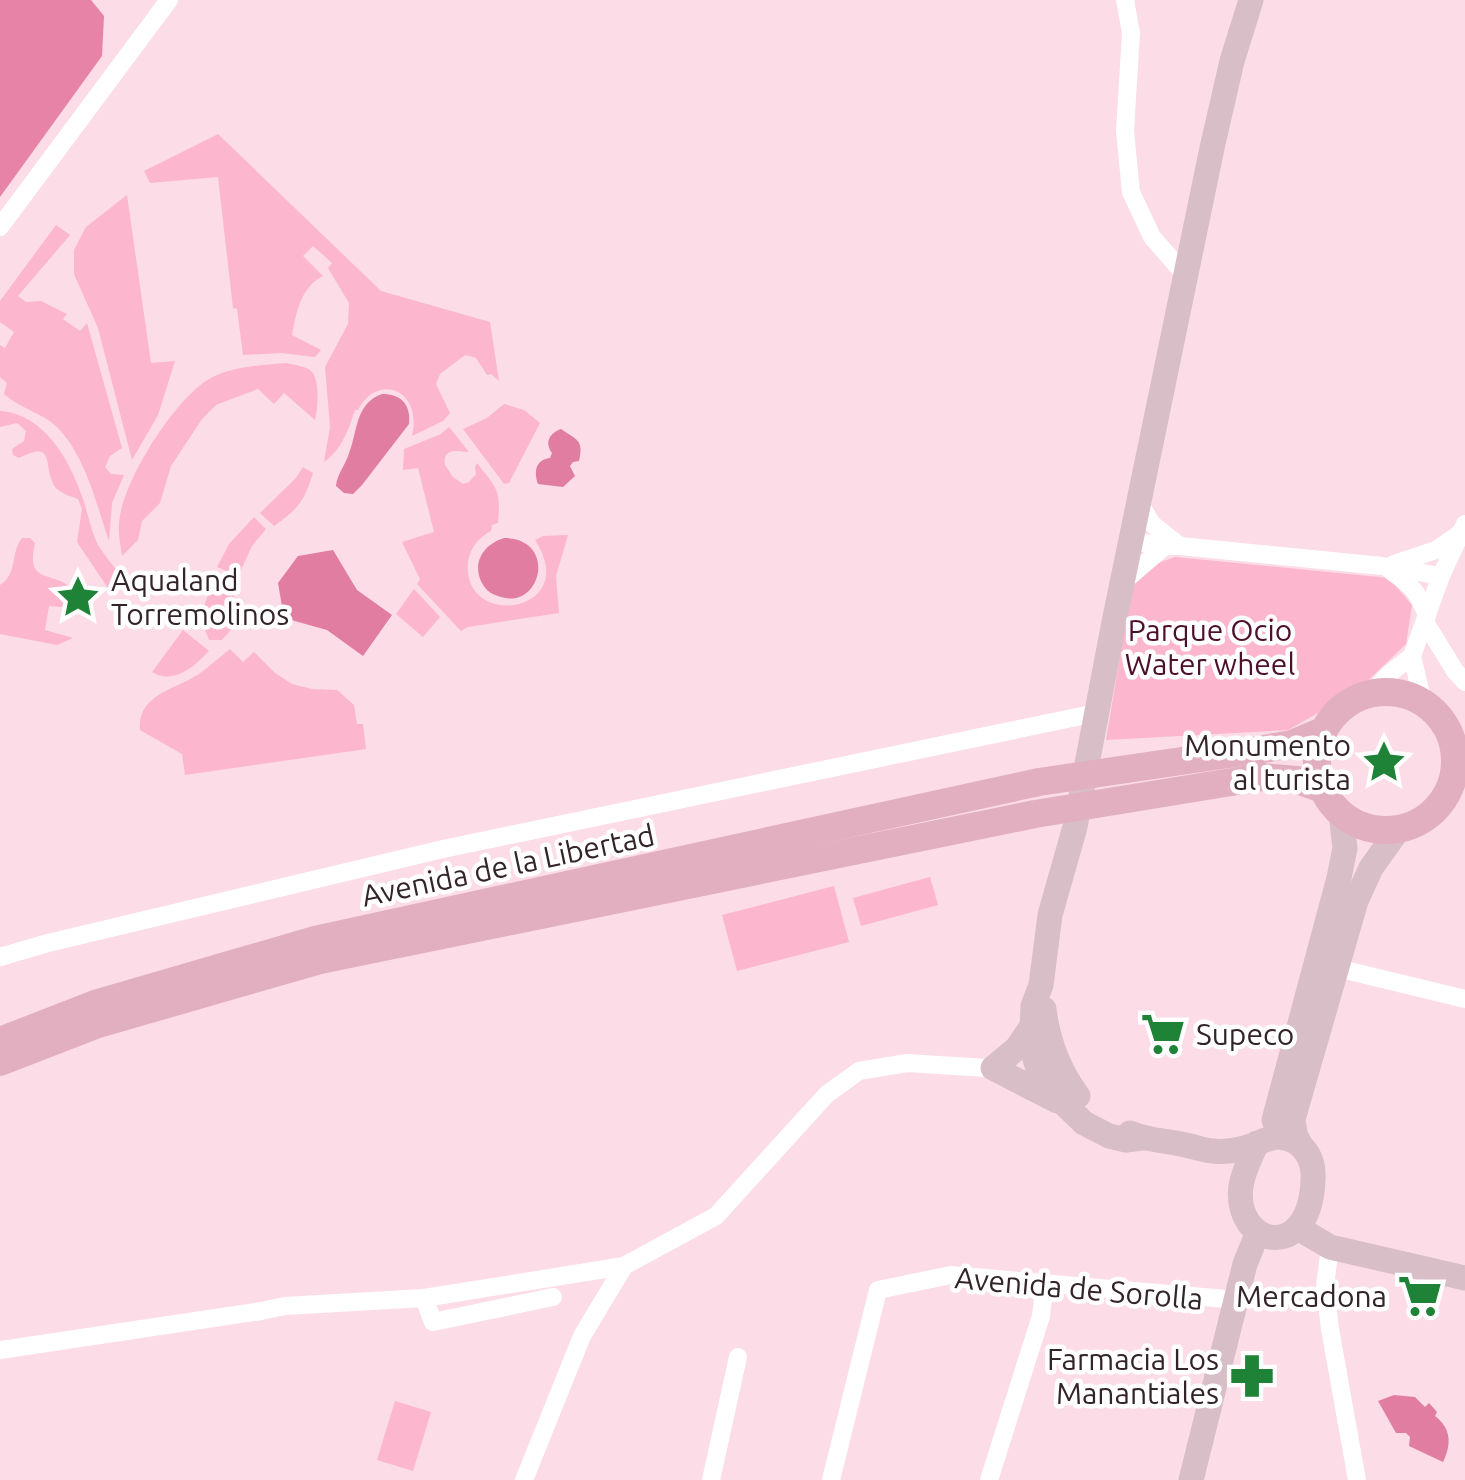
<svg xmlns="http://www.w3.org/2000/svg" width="1465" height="1480" viewBox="0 0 1465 1480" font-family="Ubuntu,sans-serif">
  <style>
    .green { fill: #fcb6ce }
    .forest { fill: #e683a7 }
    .water { fill: #e07da1 }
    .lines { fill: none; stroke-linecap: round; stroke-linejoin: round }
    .street { stroke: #fff; stroke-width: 18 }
    .secondary { stroke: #d8bfc7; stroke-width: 25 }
    .primary { stroke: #e2afc1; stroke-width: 28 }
    .labels { text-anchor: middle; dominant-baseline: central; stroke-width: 9; stroke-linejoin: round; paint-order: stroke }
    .poi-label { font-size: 30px; fill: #332429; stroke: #fff; text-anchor: end }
    .park-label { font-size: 30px; fill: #4d102c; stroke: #fff }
    .street-label { font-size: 30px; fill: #332429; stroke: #fff }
  </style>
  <rect width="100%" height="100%" fill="#fcdce6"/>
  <!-- green -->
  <g class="green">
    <path d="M218 134 381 291 490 322 499 381 491 374 487 375 476 358 465 355 440 374 436 384 450 413 443 421 412 436C423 389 377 372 358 410H355C348 431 342 449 324 462L330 427 325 367 348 324 349 303 328 268 332 263 313 246 303 256 323 276C301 287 296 312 292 335L321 350 315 357 282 353 243 355 237 309 233 308 218 177 150 183 144 171Z"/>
    <polygon points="127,195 151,363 175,361 158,415 132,460 98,328 74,274 74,250 86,227"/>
    <path d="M56 225 70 235 18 296 26 302 41 301 67 314 63 319 80 331 87 323 122 448 110 456 105 467 111 474 124 475 112 503 109 541C96 503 86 457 57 427 41 412 19 408 4 394L7 383 0 377V345L5 348 14 332 0 322V301Z"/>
    <path d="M287 363C293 365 306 366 311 371 320 378 318 409 315 420L284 393 274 404 258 389 216 405 202 419 171 466 160 503 142 521 138 540 122 556C121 546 118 535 119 525 120 485 175 397 211 378 233 366 262 365 287 363Z"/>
    <polygon points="504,404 524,410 540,423 509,483 504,484 463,429 487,418"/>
    <path d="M0 411C45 414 70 461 83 499 88 514 91 531 98 545 105 556 114 567 122 577L108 588 77 542 82 509 78 499C70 496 62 494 56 488 41 468 58 438 19 458L13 455 12 449 24 441 26 431 17 423 0 427Z"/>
    <path d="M449 427 469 452C458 451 442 447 445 465L453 477 463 484 469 482 476 474 475 467 477 463C497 489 501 489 498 523L492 525 491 531C479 537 470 548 468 562 461 631 583 614 535 540L543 536 568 535 556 576 559 613 468 627 461 631 417 584 420 579 402 542 434 532 418 468 403 470 404 449 441 434Z"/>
    <path d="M303 467 313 473C304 502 299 508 274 526L260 513 296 478Z"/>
    <polygon points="254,517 266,529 252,546 238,576 217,567 229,544"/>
    <path d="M22 538H30L35 543C24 592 60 563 82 601L66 597 63 607 49 606 45 630 73 638 57 645 0 634V585C18 574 10 553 22 538Z"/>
    <polygon points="1175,557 1389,578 1412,605 1406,644 1358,690 1288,730 1106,740 1131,590 1144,568"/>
    <polygon points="215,576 237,584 233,602 236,624 222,640 209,640 200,617"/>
    <polygon points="414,589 440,617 423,637 396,614"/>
    <path d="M183 630 209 651C194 667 173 685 152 672Z"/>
    <path d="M230 649 243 662 254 652 275 673 292 684 312 689 337 690 354 705 357 724H363L366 749 185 775 182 754 140 730C137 694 177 689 199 674 210 666 220 657 230 649Z"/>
    <polygon points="930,877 938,905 861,926 853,898"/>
    <polygon points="834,886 849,942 737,971 722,915"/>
    <polygon points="395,1401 431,1412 413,1471 377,1460"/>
  </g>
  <!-- forest -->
  <polygon class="forest" points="0,0 91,0 104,16 102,56 0,197"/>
  <!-- water -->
  <g class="water">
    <path d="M382 394C401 394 411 404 409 424L362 485 353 494 344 493 336 486C337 475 344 467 348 456 358 433 354 404 382 394Z"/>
    <path d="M561 429C577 440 584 440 579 461L573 462 570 466 575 476 563 487 538 484C534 472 535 460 550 458L552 453C544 442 550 433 561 429Z"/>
    <path d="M504 538C559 538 541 613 498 596 490 594 484 588 481 581 472 561 485 544 504 538Z"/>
    <polygon points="333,550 357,590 392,615 363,656 327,630 284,618 278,583 298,556"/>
    <path d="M1394 1395 1415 1397 1425 1407 1429 1403 1437 1412 1435 1416C1451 1428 1452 1444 1443 1462L1409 1446 1410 1437 1406 1433H1396L1378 1401Z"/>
  </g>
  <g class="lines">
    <!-- street -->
    <g class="street">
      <polyline points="1125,0 1131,33 1125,131 1131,192 1152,237 1187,277"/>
      <polyline points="0,227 169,0"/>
      <polyline points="1139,502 1152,524 1180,546"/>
      <polyline points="1130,541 1165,546 1180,546 1382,566 1441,576"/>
      <polyline points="1394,564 1436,550 1461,533"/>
      <path d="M1391 571C1412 586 1418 592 1427 616"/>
      <polyline points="1122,583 1165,546"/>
      <polyline points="1425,622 1455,671 1465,682"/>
      <polyline points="1412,656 1423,702"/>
      <polyline points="1371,694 1389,674 1412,656 1441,576 1465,524"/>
      <polyline points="0,957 48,943 443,849 1096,713"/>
      <polyline points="1337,968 1465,999"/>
      <polyline points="1330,1247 1325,1286 1330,1329 1357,1480"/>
      <polyline points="553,1297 433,1322 424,1298 624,1266"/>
      <polyline points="0,1350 261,1311 285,1306 424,1298"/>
      <polyline points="524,1480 582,1336 624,1266 716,1216 827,1094 859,1071 907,1063 1002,1069"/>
      <polyline points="711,1480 738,1357"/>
      <polyline points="831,1480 878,1290 951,1275 1238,1300"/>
      <polyline points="989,1480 1041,1316 1045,1282"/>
    </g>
    <!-- secondary -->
    <g class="secondary">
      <path d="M1044 1009C1048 1042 1058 1069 1078 1096"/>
      <polyline points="1032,1026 1017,1048 993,1068 1057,1101"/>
      <polyline points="1274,1120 1339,878 1345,848 1341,814"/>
      <path d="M1130 1133C1150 1141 1170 1141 1190 1146 1198 1148 1205 1151 1213 1151 1222 1152 1234 1151 1244 1148 1263 1143 1274 1131 1294 1141 1309 1150 1314 1164 1313 1180 1310 1265 1233 1246 1241 1186 1243 1172 1251 1156 1257 1143"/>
      <polyline points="1142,1138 1126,1140 1109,1136 1084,1123 1057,1097 1038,1069 1031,1045 1033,1006 1041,985 1050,915 1075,827 1114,622 1212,148 1232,61 1251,0"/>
      <polyline points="1301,1146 1295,1134 1293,1119 1356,901 1371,868 1398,830"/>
      <polyline points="1298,1228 1330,1247 1465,1278"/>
      <polyline points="1191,1480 1245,1264 1258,1232"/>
    </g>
    <!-- primary -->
    <g class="primary">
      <circle cx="1386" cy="761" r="69"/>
      <polyline points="0,1041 95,1004 315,940 1039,782 1263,749 1292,744 1323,731"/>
      <polyline points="0,1062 98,1024 320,960 1035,814 1262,777 1297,780 1323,789"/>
    </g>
  </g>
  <!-- icons -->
  <defs>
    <g id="sight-bare" transform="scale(3.45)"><path d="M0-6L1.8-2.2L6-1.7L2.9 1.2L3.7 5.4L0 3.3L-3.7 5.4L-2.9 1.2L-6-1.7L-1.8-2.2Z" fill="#1e8337" stroke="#fff" stroke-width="2.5" paint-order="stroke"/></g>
    <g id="supermarket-bare" transform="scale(3.45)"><path d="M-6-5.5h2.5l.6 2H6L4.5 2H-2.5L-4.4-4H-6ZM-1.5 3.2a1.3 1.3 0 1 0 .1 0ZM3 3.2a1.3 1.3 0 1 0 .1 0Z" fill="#1e8337" stroke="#fff" stroke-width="2.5" paint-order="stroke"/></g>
    <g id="pharmacy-bare" transform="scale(3.45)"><path d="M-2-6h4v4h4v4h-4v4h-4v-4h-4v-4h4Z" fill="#1e8337" stroke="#fff" stroke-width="2.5" paint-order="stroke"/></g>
  </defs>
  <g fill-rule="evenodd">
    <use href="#sight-bare" x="78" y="597"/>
    <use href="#sight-bare" x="1384" y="762"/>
    <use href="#supermarket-bare" x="1163" y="1034"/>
    <use href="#supermarket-bare" x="1420" y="1296"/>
    <use href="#pharmacy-bare" x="1252" y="1376"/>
  </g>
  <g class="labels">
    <!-- poi labels -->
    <g class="poi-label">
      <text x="111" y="580" text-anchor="start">Aqualand<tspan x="111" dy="34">Torremolinos</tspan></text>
      <text x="1351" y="745">Monumento<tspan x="1351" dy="34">al turista</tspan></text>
      <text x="1196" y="1034" text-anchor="start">Supeco</text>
      <text x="1387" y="1296">Mercadona</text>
      <text x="1219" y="1359">Farmacia Los<tspan x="1219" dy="34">Manantiales</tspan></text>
    </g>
    <!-- park labels -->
    <g class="park-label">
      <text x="1210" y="630">Parque Ocio<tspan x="1210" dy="34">Water wheel</tspan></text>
    </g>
    <!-- street labels -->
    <g class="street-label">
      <text transform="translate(508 865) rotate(-12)">Avenida de la Libertad</text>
      <text transform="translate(1079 1288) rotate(5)">Avenida de Sorolla</text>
    </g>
  </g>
</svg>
